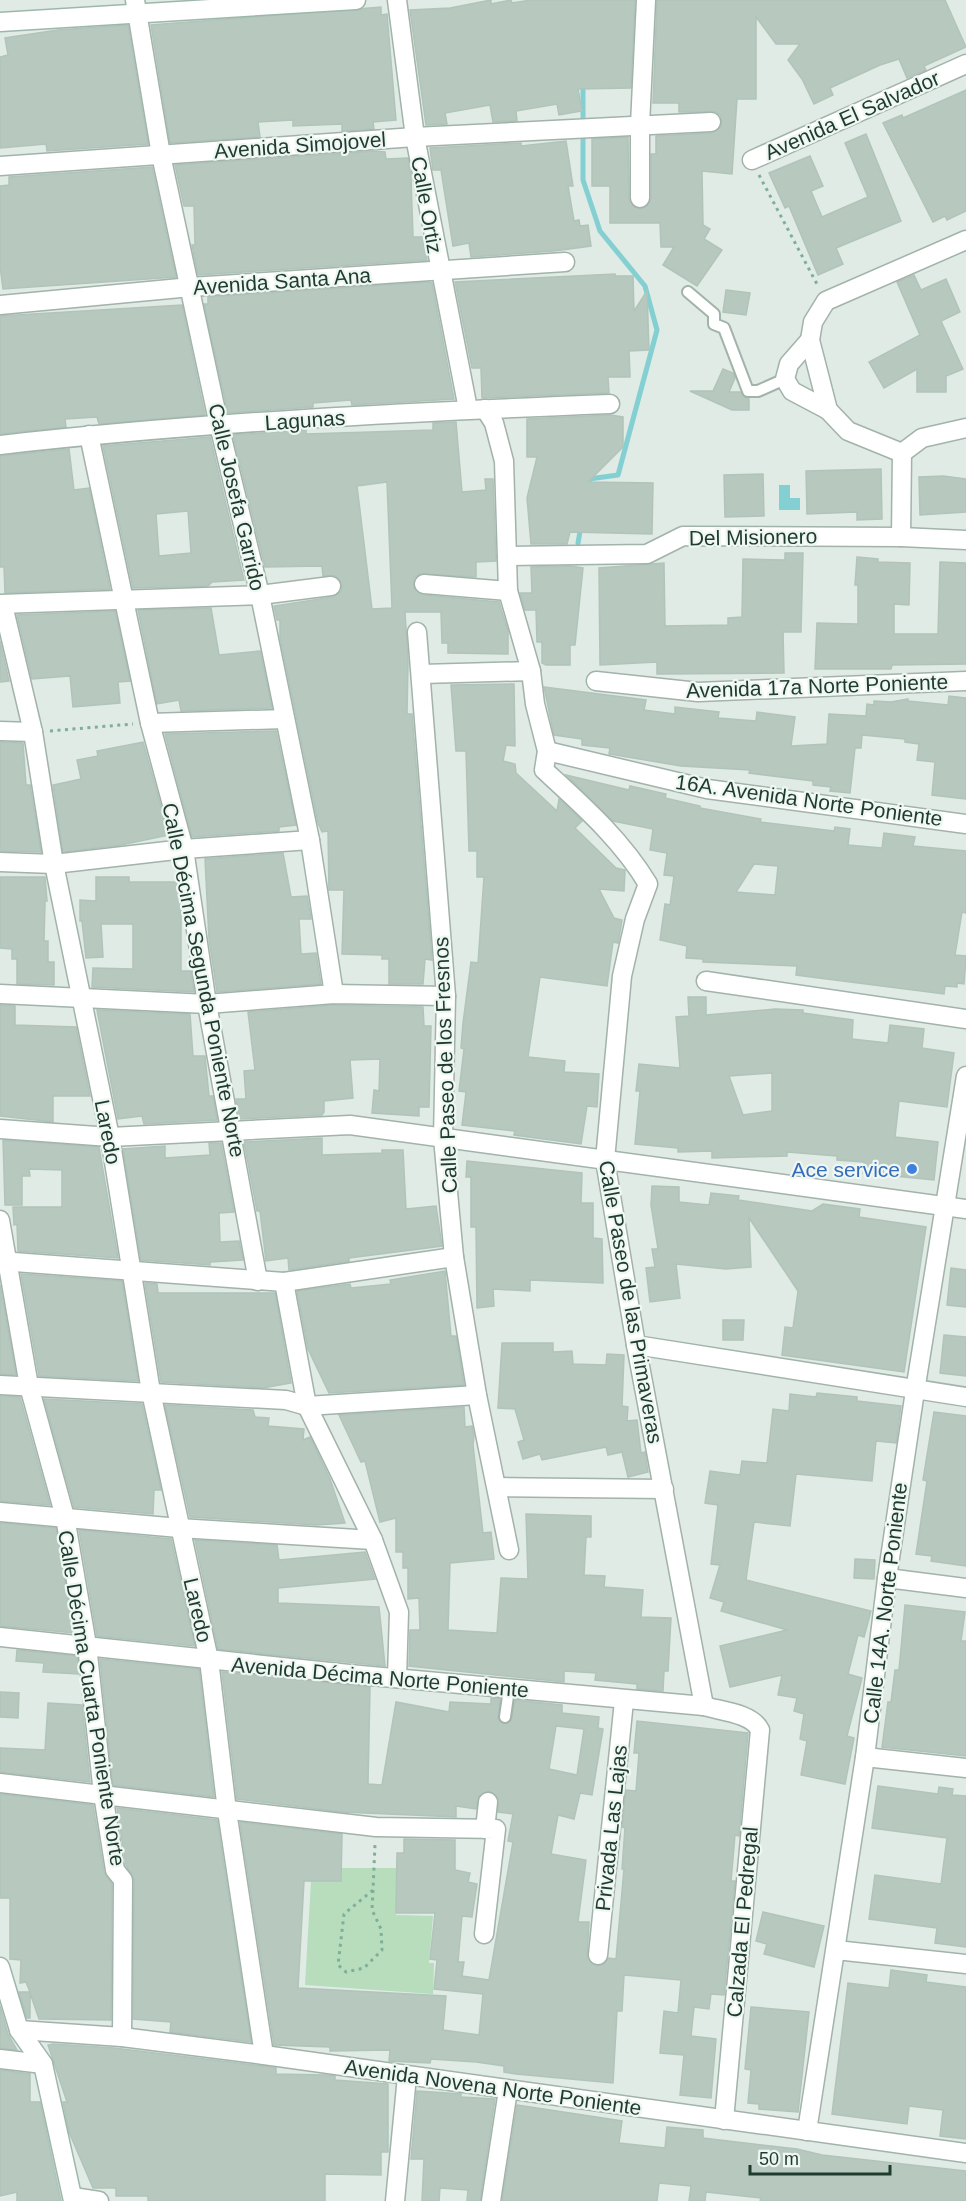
<svg xmlns="http://www.w3.org/2000/svg" width="966" height="2201" viewBox="0 0 966 2201" font-family="Arial,sans-serif">
  <style>
    .green { fill: #b7ddbc }
    .water { fill: #84cfd2 }
    .lines { fill: none; stroke-linecap: round; stroke-linejoin: round }
    .stream { stroke: #84cfd2; stroke-width: 5 }
    .building { fill: #b7c8bf; stroke: #b1c4ba; stroke-width: 1.5; fill-rule: evenodd }
    .lane-casing { stroke: #a2b3aa; stroke-width: 14 }
    .street-casing { stroke: #a2b3aa; stroke-width: 21 }
    .secondary-casing { stroke: #9db7ab; stroke-width: 21 }
    .path { stroke: #7eaf9a; stroke-width: 3; stroke-dasharray: 3 4.5; stroke-linecap: butt }
    .lane { stroke: #fff; stroke-width: 10 }
    .street { stroke: #fff; stroke-width: 18 }
    .secondary { stroke: #fff; stroke-width: 18 }
    .shop-dot { fill: #3f7fe0; stroke: #eff7f2; stroke-width: 2 }
    .labels { text-anchor: middle; dominant-baseline: central; stroke-width: 4.5; stroke-linejoin: round; paint-order: stroke }
    .street-label { font-size: 21px; fill: #1f3b30; stroke: #eff7f2 }
    .shop-label { font-size: 21px; fill: #366cbe; stroke: #eff7f2; text-anchor: end }
  </style>
  <rect width="100%" height="100%" fill="#dfebe4"/>
  <!-- green -->
  <polygon class="green" points="342,1868 396,1868 396,1915 433,1916 429,1963 434,1963 433,1994 305,1985 311,1881 341,1881"/>
  <!-- water -->
  <polygon class="water" points="779,485 790,485 790,498 800,498 800,510 779,510"/>
  <g class="lines">
    <!-- stream -->
    <g class="stream">
      <polyline points="583,83 583,180 600,231 645,286 657,330 618,475 589,479 589,482"/>
      <polyline points="578,543 581,526"/>
    </g>
  </g>
  <!-- building -->
  <g class="building">
    <polygon points="491,0 491,4 511,0 512,3 531,0 635,0 631,88 578,89 582,111 559,115 557,104 516,111 517,121 493,122 490,105 445,113 447,124 426,125 410,10 450,8"/>
    <polygon points="657,0 945,0 966,47 924,66 926,70 907,78 899,59 880,65 830,88 833,95 814,104 802,79 788,60 800,44 776,44 756,17 756,99 737,99 732,174 702,171 703,225 710,229 704,239 722,250 697,286 663,265 674,247 661,247 660,223 610,223 610,186 592,186 592,139 628,137 629,199 634,207 641,209 646,207 651,199 651,154 656,154 656,136 712,133 721,127 721,116 716,112 679,112 679,103 653,103"/>
    <polygon points="381,7 381,15 387,14 396,120 373,122 374,129 342,131 342,124 293,126 293,120 258,122 260,137 170,143 151,25"/>
    <polygon points="128,25 148,144 47,151 46,144 0,148 0,57 8,55 5,38 58,30"/>
    <polygon points="966,90 966,211 947,220 945,216 933,222 883,123 902,115 903,118"/>
    <polygon points="866,134 901,221 836,248 843,264 818,275 789,206 785,208 769,173 810,156 823,186 811,191 822,217 868,197 845,143"/>
    <polygon points="566,141 573,186 568,186 574,221 579,220 580,226 588,225 591,246 554,251 471,257 469,243 453,246 441,170 433,170 430,148 521,143 521,146"/>
    <polygon points="375,151 385,152 386,159 408,158 411,178 413,237 423,237 427,260 198,275 192,245 195,245 194,206 184,206 175,165"/>
    <polygon points="152,167 176,277 3,289 0,266 0,186 9,185 9,177"/>
    <polygon points="615,274 615,276 633,276 634,311 647,291 649,350 629,351 630,377 608,377 609,393 482,398 481,368 472,368 455,282"/>
    <polygon points="914,275 921,290 946,279 960,312 941,321 963,369 946,376 946,392 917,392 917,369 884,388 869,362 920,335 897,282"/>
    <polygon points="429,282 432,283 454,399 352,405 351,400 313,403 313,407 228,413 204,304 208,304 208,297"/>
    <polygon points="726,290 750,293 746,315 723,312"/>
    <polygon points="182,305 205,415 99,424 97,417 65,419 66,427 0,434 0,316"/>
    <polygon points="723,369 733,373 735,378 729,392 740,392 749,399 749,410 732,410 690,391 713,391"/>
    <polygon points="610,415 623,417 623,447 588,482 653,483 652,534 570,532 567,544 531,544 527,498 537,457 527,457 527,419"/>
    <path d="M456 422 462 492 486 490 485 479H493L496 561 476 562V577L420 574 414 578V588L423 595 499 602 508 631V654L448 653V643H442L441 612H405L408 662 407 714H412L432 960 425 959 423 984H389V959H382V955L342 954 344 890H329L328 831 322 832 318 823 280 637V620H277L274 606 333 597 341 591 342 584 336 576H323L322 566 265 567 233 435 306 430V434L433 430V423ZM387 482 392 608 372 609 357 486Z"/>
    <path d="M210 437 244 580 212 582 208 586 133 588 103 446ZM188 511 191 553 159 556 156 514Z"/>
    <polygon points="69,449 74,490 89,488 110,589 5,593 4,567 0,567 0,456"/>
    <polygon points="881,469 882,519 857,520 857,512 807,514 806,471"/>
    <polygon points="763,474 764,516 725,517 724,475"/>
    <polygon points="943,476 966,479 966,512 920,515 919,477"/>
    <polygon points="785,553 803,553 801,632 783,632 784,673 657,674 657,662 600,665 599,568 664,563 665,626 728,625 728,618 742,617 743,559 785,560"/>
    <polygon points="857,557 878,559 878,562 910,563 909,605 894,604 894,634 938,634 940,562 966,563 966,664 892,665 891,669 815,669 817,623 858,624 858,585 855,585"/>
    <polygon points="570,566 583,568 575,645 570,645 570,665 546,665 542,663 542,642 537,642 536,610 525,610 520,593 532,593 531,567"/>
    <polygon points="211,608 219,655 260,651 272,708 181,711 179,700 157,704 138,610"/>
    <polygon points="115,611 130,681 118,682 120,703 73,707 70,676 32,679 17,615"/>
    <polygon points="0,641 9,681 0,682"/>
    <polygon points="514,684 515,746 506,745 503,761 515,764 516,773 557,811 559,799 582,821 575,828 616,868 625,870 624,891 599,889 614,918 622,920 618,943 613,942 607,986 540,977 528,1057 565,1061 564,1072 599,1074 597,1107 587,1106 581,1144 514,1135 515,1131 462,1125 466,1092 459,1091 464,1049 461,1048 463,1023 471,962 478,963 484,877 477,877 477,851 469,851 466,751 456,751 451,685"/>
    <polygon points="544,687 646,700 644,710 675,714 675,707 719,712 718,718 756,721 757,712 795,717 791,746 827,744 829,714 866,716 867,704 874,705 874,701 891,702 908,699 908,701 948,705 949,696 966,698 966,799 932,795 935,762 917,760 919,744 905,742 905,739 862,735 861,748 855,748 850,793 830,791 831,787 813,785 813,781 749,773 750,770 681,766 609,754 610,748 582,745 582,739 554,735"/>
    <polygon points="276,731 296,825 279,827 279,831 192,837 165,734"/>
    <polygon points="0,742 23,743 26,785 30,785 41,852 0,851"/>
    <polygon points="143,742 169,835 121,845 63,852 53,785 81,779 77,760 98,756 97,751"/>
    <path d="M566 775 629 790 630 786 666 794 665 798 700 806V808L761 819 760 822 834 831 835 827 850 829 848 845 882 848 884 833 915 837 913 846 966 851V913L962 912 955 955 966 956 964 984 957 983V987L945 986 944 994 796 975 797 966 703 962V959L686 958 687 946 660 940 665 904 670 905 674 876 664 875 667 853 650 850 653 829 613 821ZM754 864 778 866 775 895 736 892Z"/>
    <polygon points="283,853 291,897 307,896 311,919 299,919 301,954 316,953 321,984 217,992 209,939 205,859"/>
    <polygon points="0,877 45,877 47,901 45,901 44,941 48,941 48,962 54,962 54,985 17,984 17,959 12,959 12,949 0,948"/>
    <polygon points="96,877 129,877 129,882 178,882 181,908 181,971 191,971 194,992 92,987 93,968 133,969 133,924 101,924 103,957 86,958 82,921 80,921 80,900 96,901"/>
    <path d="M688 997H706V1015L775 1009 803 1010V1013L853 1020 852 1039 888 1043 890 1025 924 1029 922 1048 954 1053 947 1107 899 1101 895 1137 938 1142 934 1180 863 1173 864 1162 837 1160V1156L787 1152V1156L712 1158V1151L678 1152V1148L635 1144 640 1091H636L639 1064 680 1068 676 1017 689 1016ZM772 1073V1111L743 1115 729 1076Z"/>
    <polygon points="0,1005 15,1006 15,1025 76,1027 90,1096 53,1096 53,1122 0,1116"/>
    <polygon points="334,1005 423,1007 424,1026 431,1026 429,1107 419,1107 419,1116 372,1113 374,1090 379,1091 380,1059 350,1060 353,1098 324,1101 324,1112 322,1115 240,1119 236,1099 246,1099 244,1071 255,1070 248,1012"/>
    <polygon points="97,1010 190,1014 193,1056 205,1056 209,1096 213,1096 217,1120 144,1124 142,1116 118,1119"/>
    <polygon points="322,1138 322,1155 382,1153 382,1150 403,1150 406,1209 436,1206 442,1246 349,1258 349,1261 289,1270 288,1258 266,1261 260,1211 257,1211 244,1142"/>
    <polygon points="3,1140 99,1147 118,1258 18,1251 17,1224 14,1225 13,1207 62,1207 62,1170 29,1169 30,1176 22,1176 22,1205 5,1205"/>
    <polygon points="209,1143 221,1143 234,1212 219,1213 220,1242 239,1241 243,1260 210,1262 210,1265 141,1260 123,1149 165,1146 165,1158 210,1155"/>
    <polygon points="467,1161 582,1173 581,1203 593,1203 593,1238 602,1239 603,1283 530,1280 530,1291 493,1289 494,1306 477,1308 476,1227 471,1227 471,1177 466,1177"/>
    <polygon points="652,1186 679,1187 679,1202 709,1205 711,1193 739,1196 738,1200 812,1211 823,1204 860,1209 859,1217 926,1227 904,1372 782,1355 785,1327 793,1328 798,1291 749,1218 751,1267 726,1269 676,1264 680,1298 650,1302 646,1268 655,1267 652,1249 658,1249 651,1205"/>
    <polygon points="951,1268 966,1270 966,1307 947,1305"/>
    <polygon points="445,1271 451,1336 456,1336 464,1385 329,1393 308,1349 297,1291 350,1284 351,1288 391,1284 390,1280"/>
    <polygon points="21,1274 122,1281 138,1381 39,1376"/>
    <polygon points="145,1283 157,1284 158,1293 275,1293 291,1383 263,1388 161,1382"/>
    <polygon points="0,1285 16,1375 0,1374"/>
    <polygon points="723,1320 744,1320 743,1340 723,1340"/>
    <polygon points="944,1335 966,1337 966,1376 940,1373"/>
    <polygon points="502,1343 553,1343 553,1352 572,1351 573,1364 606,1365 607,1354 624,1355 622,1406 628,1407 627,1421 637,1420 641,1453 645,1452 648,1472 628,1477 622,1452 608,1455 606,1447 542,1460 540,1454 523,1459 518,1442 524,1440 515,1409 498,1408"/>
    <polygon points="817,1393 857,1397 857,1401 901,1406 896,1443 876,1441 872,1481 796,1474 790,1526 754,1522 746,1580 871,1611 864,1637 858,1635 848,1674 862,1678 847,1736 854,1738 845,1784 801,1775 807,1741 800,1739 804,1714 794,1711 797,1698 778,1695 782,1675 730,1687 720,1646 787,1630 721,1611 724,1602 710,1598 720,1565 711,1564 718,1505 705,1503 710,1471 740,1475 742,1461 767,1463 773,1409 789,1411 790,1394 816,1397"/>
    <polygon points="0,1396 20,1397 50,1505 0,1501"/>
    <polygon points="44,1399 142,1404 161,1490 154,1490 153,1514 74,1507"/>
    <polygon points="165,1405 253,1410 255,1417 269,1418 268,1426 304,1429 303,1440 310,1437 330,1479 345,1523 316,1525 190,1517"/>
    <polygon points="464,1407 465,1427 472,1426 474,1436 473,1445 483,1533 491,1532 494,1559 450,1563 448,1630 497,1633 501,1578 528,1579 526,1514 591,1516 591,1537 586,1537 584,1575 605,1576 604,1587 643,1590 641,1617 671,1618 668,1671 664,1671 663,1691 637,1689 637,1684 595,1680 596,1673 564,1671 564,1682 409,1666 410,1630 420,1630 419,1598 408,1599 408,1568 403,1568 403,1552 396,1552 396,1518 380,1522 365,1461 361,1462 339,1415"/>
    <polygon points="934,1412 966,1416 966,1566 931,1561 932,1556 916,1554 927,1481 923,1480"/>
    <polygon points="0,1523 56,1528 74,1633 0,1626"/>
    <polygon points="79,1530 171,1539 195,1646 97,1636"/>
    <polygon points="195,1540 277,1545 279,1560 365,1552 375,1579 278,1588 278,1603 379,1607 385,1666 218,1649"/>
    <polygon points="855,1559 875,1560 874,1579 854,1578"/>
    <polygon points="905,1605 965,1612 961,1641 966,1641 966,1756 882,1747 888,1702 891,1702 895,1670 899,1670"/>
    <polygon points="17,1650 77,1656 79,1674 43,1672 44,1663 16,1661"/>
    <polygon points="100,1659 199,1669 214,1797 113,1785"/>
    <path d="M222 1672 370 1687 368 1784 382 1785 396 1702 449 1712 450 1702 491 1704V1698L500 1699 498 1719 505 1724 511 1721 515 1700 562 1705V1713L599 1717 598 1728 603 1729 592 1795 580 1793 574 1819 558 1815 551 1854 586 1860 578 1922H589L587 1957 596 1966 603 1965 608 1958 616 1959 624 1869H622L625 1828 622 1827 626 1790 636 1791 639 1753H634L637 1721 748 1733 739 1836 735 1835 731 1881H735L724 1995 711 1994 709 2009 694 2007 691 2036 716 2039 711 2098 680 2095 684 2055 660 2053 664 2011 678 2013 681 1980 624 1975 622 2011H617L613 2083 516 2074 504 2072V2066L476 2062 431 2059 430 2063 389 2061 390 2050 330 2051V2047L274 2045 240 1822 342 1834 341 1881H304L298 1988 446 1996 443 2030 479 2035 483 1994 434 1989 437 1960 430 1959 435 1913H396L397 1853H404V1839L455 1840V1870L470 1873 468 1882 477 1884 472 1917 462 1916 458 1962H464L462 1976 489 1980 513 1842 508 1841 513 1814 498 1812V1797L489 1791 479 1796 476 1809 456 1806V1817L342 1812 237 1799ZM556 1726 584 1729 577 1775 549 1769Z"/>
    <polygon points="0,1692 19,1693 18,1718 0,1717"/>
    <polygon points="48,1703 82,1705 90,1782 0,1772 0,1748 45,1750"/>
    <polygon points="878,1786 938,1794 939,1787 953,1789 952,1795 966,1796 966,1947 935,1943 937,1928 869,1919 875,1875 941,1884 947,1838 872,1828"/>
    <polygon points="0,1794 93,1805 104,1872 112,1884 111,2020 39,2019 30,1993 30,2018 27,2018 19,1992 30,1992 26,1982 20,1983 21,1960 10,1959 10,1898 0,1898"/>
    <polygon points="117,1808 217,1820 251,2042 170,2032 171,2022 133,2019 134,1880 126,1865"/>
    <polygon points="763,1912 824,1926 814,1967 764,1954 767,1944 756,1941"/>
    <polygon points="891,1970 927,1975 926,1982 966,1987 966,2139 940,2136 943,2110 909,2106 907,2124 832,2114 848,1983 889,1988"/>
    <polygon points="0,2006 8,2034 17,2050 0,2048"/>
    <polygon points="751,2007 809,2012 798,2112 759,2109 759,2104 748,2103 751,2070 745,2069"/>
    <polygon points="53,2044 114,2048 263,2066 276,2068 276,2074 325,2075 335,2076 335,2080 388,2084 388,2152 381,2152 381,2175 325,2174 325,2201 148,2201 148,2196 116,2196 116,2188 93,2188 69,2132 63,2102 67,2102 48,2045"/>
    <polygon points="0,2070 30,2074 30,2102 40,2102 61,2201 17,2201 17,2192 0,2196"/>
    <polygon points="417,2091 461,2094 461,2097 495,2099 480,2201 467,2201 468,2190 440,2188 439,2201 422,2201 424,2159 411,2159"/>
    <polygon points="517,2105 622,2121 619,2143 665,2148 667,2127 703,2130 703,2138 797,2149 822,2155 966,2171 966,2201 760,2201 761,2198 706,2192 705,2201 689,2201 691,2186 659,2183 657,2201 502,2201"/>
  </g>
  <g class="lines">
    <!-- lane casing -->
    <g class="lane-casing">
      <g id="lane">
        <polyline points="688,292 714,314 714,324 724,328 748,391 758,391 785,379"/>
        <polyline points="505,1717 509,1689"/>
      </g>
    </g>
    <!-- street casing -->
    <g class="street-casing">
      <g id="street">
        <polyline points="135,0 161,155 219,425 260,595 310,840 334,994"/>
        <polyline points="397,0 415,137 468,409"/>
        <polyline points="752,160 966,64"/>
        <polyline points="0,166 415,137 711,122"/>
        <polyline points="640,198 640,125 646,0"/>
        <polyline points="0,305 191,287 565,262"/>
        <polyline points="810,340 789,364 785,379 792,391 828,410"/>
        <path d="M485 409 494 423 504 461 508 591 531 671 535 704 547 751 544 770C582 805 621 839 648 884L635 919 622 976 605 1160 636 1345 704 1706"/>
        <polyline points="89,435 150,723 184,849 207,1004 258,1281"/>
        <path d="M0 445C203 422 407 412 610 404"/>
        <polyline points="902,453 848,431 828,410 810,340 813,322 826,301 966,240"/>
        <polyline points="902,453 922,438 966,428"/>
        <polyline points="901,537 902,453"/>
        <polyline points="507,556 647,554 683,536 901,537 966,540"/>
        <polyline points="424,584 508,591"/>
        <polyline points="0,604 260,595 331,586"/>
        <polyline points="3,605 33,732 54,864 110,1137 151,1392 209,1660 227,1811 264,2055"/>
        <polyline points="417,632 446,996 443,1138 454,1257 477,1395 509,1550"/>
        <polyline points="422,674 531,671"/>
        <polyline points="596,681 698,692 966,681"/>
        <polyline points="150,723 285,719"/>
        <polyline points="0,731 33,732"/>
        <polyline points="547,751 707,789 966,824"/>
        <polyline points="0,862 54,864 184,849 310,840"/>
        <polyline points="706,981 966,1019"/>
        <polyline points="0,994 207,1004 334,994 446,996"/>
        <polyline points="0,1129 110,1137 350,1125 966,1209"/>
        <polyline points="0,1220 29,1386 65,1517 87,1645 103,1794 115,1870 123,1880 122,2037"/>
        <polyline points="0,1261 284,1282 454,1257"/>
        <polyline points="284,1282 307,1406 373,1540 399,1612 397,1678"/>
        <polyline points="636,1345 966,1397"/>
        <polyline points="0,1385 286,1400 307,1406 477,1395"/>
        <polyline points="497,1487 664,1489"/>
        <polyline points="0,1512 179,1528 373,1540"/>
        <polyline points="887,1578 966,1588"/>
        <path d="M0 1637 349 1674 704 1706C720 1711 752 1713 760 1730L724 2120"/>
        <polyline points="865,1757 966,1768"/>
        <polyline points="0,1783 376,1827 496,1829 484,1934"/>
        <polyline points="485,1829 488,1802"/>
        <polyline points="836,1950 966,1964"/>
        <polyline points="598,1955 624,1701"/>
        <polyline points="19,2030 122,2037 264,2055 966,2153"/>
        <polyline points="0,2059 43,2064"/>
        <polyline points="807,2131 865,1757 887,1578 915,1391 966,1076"/>
        <polyline points="73,2197 99,2201"/>
        <polyline points="395,2201 407,2076"/>
        <polyline points="491,2201 508,2090"/>
      </g>
    </g>
    <!-- secondary casing -->
    <g class="secondary-casing">
      <g id="secondary">
        <polyline points="0,22 356,0"/>
        <polyline points="0,1967 19,2030 43,2064 73,2201"/>
      </g>
    </g>
    <!-- path -->
    <g class="path">
      <polyline points="759,175 818,286"/>
      <polyline points="50,731 133,724"/>
      <polyline points="373,1890 372,1910 381,1929 382,1950 364,1968 346,1972 338,1965 344,1914 373,1890 375,1844"/>
    </g>
    <!-- lane -->
    <use href="#lane" class="lane"/>
    <!-- street -->
    <use href="#street" class="street"/>
    <!-- secondary -->
    <use href="#secondary" class="secondary"/>
  </g>
  <!-- markers -->
  <circle class="shop-dot" cx="912" cy="1169" r="6"/>
  <g class="labels">
    <!-- street labels -->
    <g class="street-label">
      <text transform="translate(852 115) rotate(-24)">Avenida El Salvador</text>
      <text transform="translate(300 145) rotate(-4)">Avenida Simojovel</text>
      <text transform="translate(427 205) rotate(80)">Calle Ortiz</text>
      <text transform="translate(282 281) rotate(-4)">Avenida Santa Ana</text>
      <text transform="translate(305 420) rotate(-4)">Lagunas</text>
      <text transform="translate(237 497) rotate(77)">Calle Josefa Garrido</text>
      <text transform="translate(753 537) rotate(-1)">Del Misionero</text>
      <text transform="translate(817 686) rotate(-2)">Avenida 17a Norte Poniente</text>
      <text transform="translate(809 800) rotate(8)">16A. Avenida Norte Poniente</text>
      <text transform="translate(204 980) rotate(79)">Calle Décima Segunda Poniente Norte</text>
      <text transform="translate(445 1065) rotate(-92)">Calle Paseo de los Fresnos</text>
      <text transform="translate(108 1132) rotate(79)">Laredo</text>
      <text transform="translate(631 1302) rotate(80)">Calle Paseo de las Primaveras</text>
      <text transform="translate(885 1603) rotate(-83)">Calle 14A. Norte Poniente</text>
      <text transform="translate(198 1610) rotate(77)">Laredo</text>
      <text transform="translate(380 1677) rotate(5)">Avenida Décima Norte Poniente</text>
      <text transform="translate(92 1698) rotate(81)">Calle Décima Cuarta Poniente Norte</text>
      <text transform="translate(611 1828) rotate(-84)">Privada Las Lajas</text>
      <text transform="translate(742 1922) rotate(-85)">Calzada El Pedregal</text>
      <text transform="translate(493 2087) rotate(8)">Avenida Novena Norte Poniente</text>
    </g>
    <!-- shop labels -->
    <g class="shop-label">
      <text x="900" y="1169">Ace service</text>
    </g>
  </g>
  <!-- scale -->
  <path d="M750 2165v9h140v-9" fill="none" stroke="#1f3b30" stroke-width="3"/>
  <text x="759" y="2165" font-size="18" fill="#1f3b30" stroke="#eff7f2" stroke-width="4.5" paint-order="stroke">50 m</text>
</svg>
